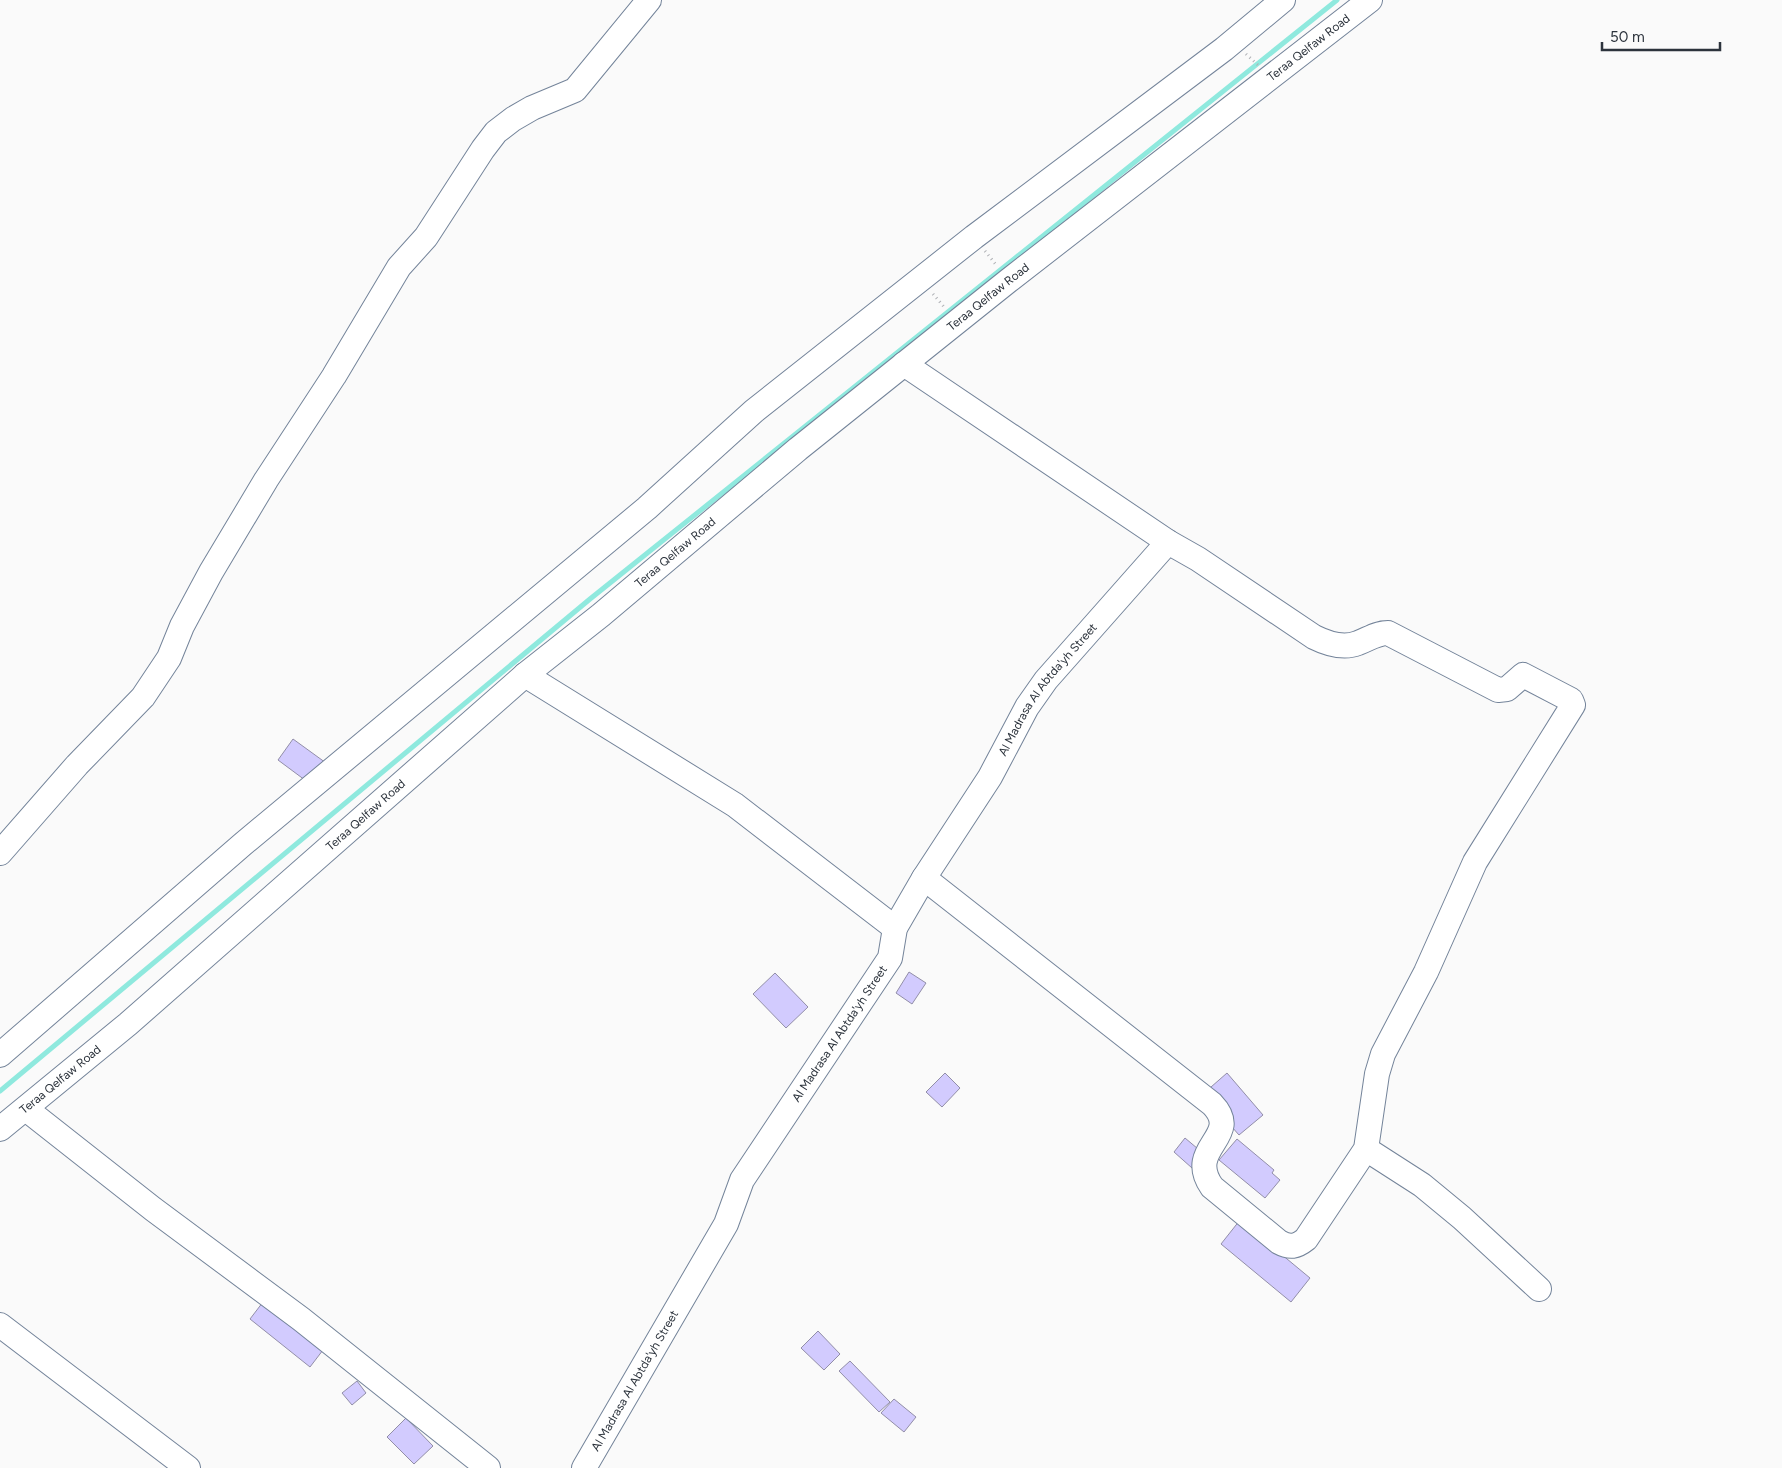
<svg xmlns="http://www.w3.org/2000/svg" width="1782" height="1468" viewBox="0 0 1782 1468" font-family="Figtree,sans-serif">
  <style>
    .lines { fill: none; stroke-linecap: round; stroke-linejoin: round }
    .stream { stroke: #8fe9de; stroke-width: 5 }
    .building { fill: #d2cbfe; stroke: #928ea8 }
    .minor-casing { stroke: #74849a; stroke-width: 26 }
    .path { stroke: #b0b2b6; stroke-width: 3; stroke-dasharray: 1 4; stroke-linecap: butt }
    .minor { stroke: #fff; stroke-width: 24 }
    .labels { text-anchor: middle; dominant-baseline: central; stroke-width: 4; stroke-linejoin: round; paint-order: stroke }
    .street-label { font-size: 12px; fill: #2c333c; stroke: #fafafa }
  </style>
  <rect width="100%" height="100%" fill="#fafafa"/>
  <g class="lines">
    <!-- stream -->
    <polyline class="stream" points="0,1091 590,599 1337,0"/>
  </g>
  <!-- building -->
  <g class="building">
    <polygon points="293,739 333,768 317,789 278,760"/>
    <polygon points="909,972 926,983 912,1004 896,993"/>
    <polygon points="775,973 808,1007 786,1028 753,994"/>
    <polygon points="945,1073 960,1088 942,1107 926,1092"/>
    <polygon points="1227,1073 1263,1115 1239,1135 1203,1094"/>
    <polygon points="1185,1138 1204,1154 1192,1168 1174,1152"/>
    <polygon points="1237,1139 1274,1170 1272,1173 1280,1180 1265,1198 1219,1160"/>
    <polygon points="1240,1220 1310,1278 1291,1302 1221,1244"/>
    <polygon points="263,1302 323,1350 310,1367 250,1319"/>
    <polygon points="818,1331 840,1354 824,1370 801,1348"/>
    <polygon points="850,1361 890,1402 879,1412 839,1371"/>
    <polygon points="357,1381 366,1393 352,1405 342,1393"/>
    <polygon points="894,1399 916,1417 904,1432 881,1413"/>
    <polygon points="406,1418 433,1446 414,1464 387,1437"/>
  </g>
  <g class="lines">
    <!-- minor casing -->
    <g class="minor-casing">
      <g id="minor">
        <path d="M904 364 1168 542 1198 559 1314 637C1328 644 1343 649 1358 643 1369 639 1376 633 1388 633L1498 690 1507 689 1523 675 1571 700 1573 705 1475 862 1426 972 1383 1054 1377 1074 1366 1149 1306 1239C1296 1247 1290 1248 1279 1242L1212 1187C1184 1147 1244 1137 1212 1104L924 878"/>
        <polyline points="525,675 735,805 895,928"/>
        <polyline points="0,853 77,765 143,697 169,658 182,626 211,572 266,480 334,376 399,267 426,237 483,149 496,132 513,119 532,108 575,90 649,0"/>
        <polyline points="0,1055 243,844 647,508 754,411 974,237 1224,49 1283,0"/>
        <polyline points="26,1109 153,1209 301,1319 488,1468"/>
        <path id="s1" d="M0 1129 128 1024 525 675 601 615 798 449 1008 281 1370 0"/>
        <polyline points="1366,1149 1422,1185 1462,1218 1539,1289"/>
        <polyline points="0,1325 188,1468"/>
        <path id="s2" d="M584 1468 726 1224 742 1180 890 958 895 928 924 878 990 777 1027 707 1046 680 1168 542"/>
      </g>
    </g>
    <!-- path -->
    <g class="path">
      <polyline points="1246,54 1258,65"/>
      <polyline points="985,251 997,266"/>
      <polyline points="933,294 945,308"/>
    </g>
    <!-- minor -->
    <use href="#minor" class="minor"/>
  </g>
  <g class="labels">
    <!-- street labels -->
    <g class="street-label">
      <text stroke="none"><textPath href="#s1" startOffset="1698">Teraa Qelfaw Road</textPath></text>
      <text stroke="none"><textPath href="#s1" startOffset="1292">Teraa Qelfaw Road</textPath></text>
      <text stroke="none"><textPath href="#s1" startOffset="888">Teraa Qelfaw Road</textPath></text>
      <text stroke="none"><textPath href="#s2" startOffset="910">Al Madrasa Al Abtda'yh Street</textPath></text>
      <text stroke="none"><textPath href="#s1" startOffset="482">Teraa Qelfaw Road</textPath></text>
      <text stroke="none"><textPath href="#s2" startOffset="505">Al Madrasa Al Abtda'yh Street</textPath></text>
      <text stroke="none"><textPath href="#s1" startOffset="78">Teraa Qelfaw Road</textPath></text>
      <text stroke="none"><textPath href="#s2" startOffset="101">Al Madrasa Al Abtda'yh Street</textPath></text>
    </g>
  </g>
  <!-- scale -->
  <path d="M1602 42v8h118v-8" fill="none" stroke="#2c333c" stroke-width="2.5"/>
  <text x="1610" y="42" font-size="15" fill="#2c333c" stroke="#fafafa" stroke-width="4" paint-order="stroke">50 m</text>
</svg>
